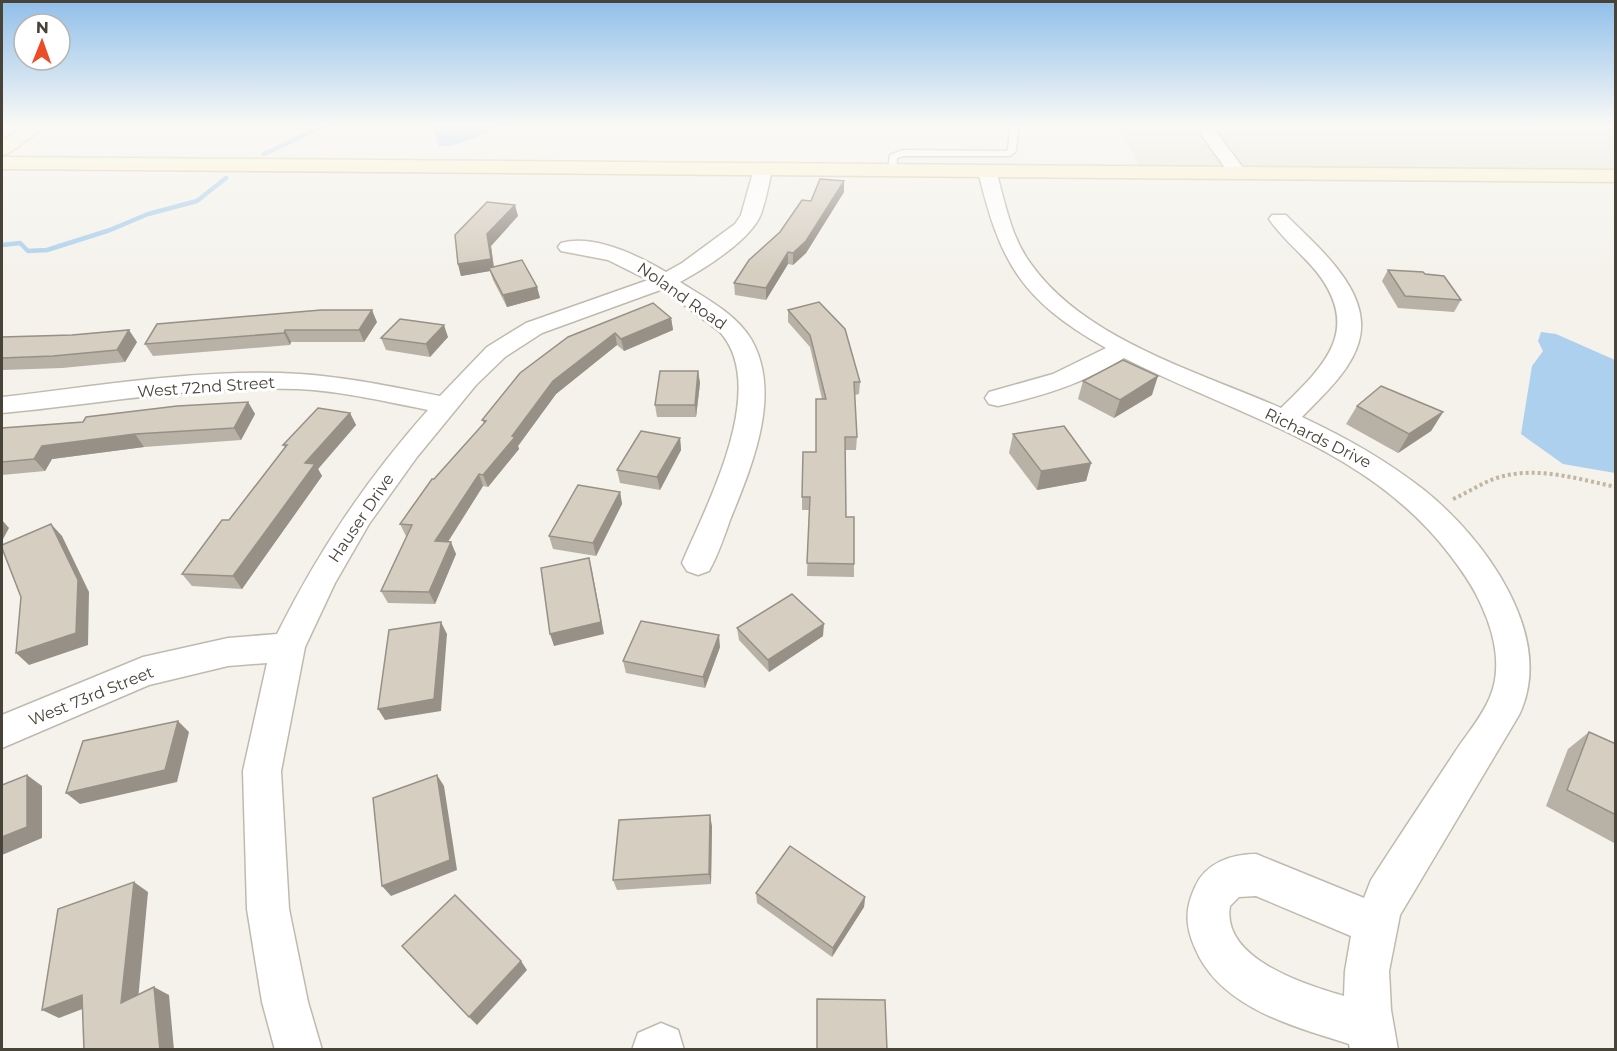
<svg xmlns="http://www.w3.org/2000/svg" width="1617" height="1051" viewBox="0 0 1617 1051" font-family="Montserrat,sans-serif">
  <style>
    .residential { fill: #e8e4d9 }
    .water { fill: #acd0ed }
    .lines { fill: none; stroke-linecap: round; stroke-linejoin: round }
    .stream { stroke: #acd0ed; stroke-width: 4.5 }
    .lane-casing { stroke: #c0baae; stroke-width: 3 }
    .street-casing { stroke: #c0baae; stroke-width: 3 }
    .secondary-casing { stroke: #d1c59d; stroke-width: 3 }
    .path { stroke: #c1b6a0; stroke-width: 4; stroke-dasharray: 3 3; stroke-linecap: butt }
    .lane { fill: #fff; fill-rule: evenodd }
    .street { fill: #fff; fill-rule: evenodd }
    .secondary { fill: #fcf2ce; fill-rule: evenodd }
    .wall { fill: #b8b1a6 }
    .shaded-wall { fill: #969087 }
    .building { fill: #d6cec1; stroke: #969087; stroke-width: 1.5 }
    .labels { text-anchor: middle; dominant-baseline: central; stroke-width: 6; stroke-linejoin: round; paint-order: stroke }
    .street-label { font-size: 16px; fill: #484339; stroke: #fff }
  </style>
  <rect width="100%" height="100%" fill="#f4f2eb"/>
  <!-- residential -->
  <polygon class="residential" points="1116,125 1615,125 1615,171 1140,167"/>
  <!-- water -->
  <g class="water">
    <path d="M432 125H502C488 133 453 149 439 146Z"/>
    <polygon points="1541,332 1556,334 1615,360 1615,473 1563,464 1521,434 1532,366 1543,351 1538,341"/>
  </g>
  <g class="lines">
    <!-- stream -->
    <g class="stream">
      <polyline points="264,154 326,125"/>
      <polyline points="2,245 20,243 28,251 47,250 110,230 148,214 197,201 226,178"/>
    </g>
    <!-- lane casing -->
    <g class="lane-casing">
      <polygon id="lane" points="1010,125 1018,125 1016,151 1010,156 904,156 897,158 896,172 888,170 890,155 903,150 1005,151 1008,150"/>
    </g>
    <!-- street casing -->
    <g class="street-casing">
      <g id="street">
        <polygon points="1194,125 1211,125 1247,173 1244,177 1232,177"/>
        <polygon points="1604,125 1616,125 1616,132"/>
        <path d="M763 164 772 169C769 184 766 200 761 214 751 240 704 269 680 282 705 298 735 313 751 339 783 394 751 468 730 520 724 537 718 555 709 571L698 575 687 571 682 563C706 506 770 388 720 332L663 289 542 333 505 357 476 385 417 457 369 524 335 583 305 647 281 771 289 909 308 1002 322 1050H275L262 1002 247 909 243 771 267 663 228 666 149 685 2 748V715L143 657 228 638 277 634C319 550 366 480 428 410 384 401 341 391 297 389 198 385 100 404 2 413V397C100 386 201 368 300 374 347 377 393 387 440 396L487 347 526 323 648 280 608 260 561 251 558 247 561 243C594 234 637 255 666 272L682 263 735 224 741 215 754 169Z"/>
        <path d="M987 166 996 171C1005 202 1011 238 1031 264 1085 340 1199 372 1281 408 1324 366 1363 330 1316 271 1301 253 1282 238 1269 219L1272 215H1286C1316 246 1373 291 1359 341 1351 371 1322 396 1302 417 1345 437 1386 460 1424 490 1484 538 1557 636 1519 715L1400 915 1389 971 1391 1010 1398 1050H1350L1349 1044C1293 1026 1220 1008 1195 948 1185 925 1185 909 1195 887 1205 863 1232 854 1256 854L1364 898 1371 880C1398 838 1426 796 1453 755 1465 736 1482 717 1490 697 1502 669 1495 636 1483 609 1475 589 1463 572 1450 555 1369 448 1238 416 1124 358 1085 383 1042 396 998 406L989 404 985 398 989 392 1053 374 1106 348C1021 300 1000 263 978 171ZM1256 896 1351 936 1345 971 1344 996C1306 985 1221 959 1230 906L1239 897Z"/>
        <polygon points="661,1023 678,1030 684,1050 632,1050 638,1033"/>
      </g>
    </g>
    <!-- secondary casing -->
    <g class="secondary-casing">
      <g id="secondary">
        <polygon points="26,125 48,125 9,153 2,155 2,141"/>
        <polygon points="2,157 1616,170 1616,182 2,169"/>
      </g>
    </g>
    <!-- path -->
    <path class="path" d="M1453 499C1469 492 1483 482 1500 477 1538 466 1578 479 1616 487"/>
    <!-- lane -->
    <use href="#lane" class="lane"/>
    <!-- street -->
    <use href="#street" class="street"/>
    <!-- secondary -->
    <use href="#secondary" class="secondary"/>
  </g>
  <!-- wall -->
  <g class="wall">
    <polygon points="844,192 806,253 793,265 788,264 766,300 735,295 734,283 780,232 811,201"/>
    <polygon points="518,216 491,246 494,267 537,287 540,298 507,307 493,280 490,271 461,276 458,264"/>
    <polygon points="1388,270 1425,274 1461,300 1454,312 1398,308 1382,281"/>
    <polygon points="788,310 860,382 859,394 855,395 857,437 856,450 845,450 846,517 854,564 854,577 807,576 809,510 802,510 802,497 816,452 822,399 810,347 788,322"/>
    <polygon points="671,318 673,330 624,351 617,345 556,394 518,446 519,449 488,487 483,486 448,542 456,554 435,604 388,603 381,591 407,536 406,536 400,524 434,479 484,424 482,420 568,337"/>
    <polygon points="377,322 364,342 291,342 290,345 153,356 145,344 157,324"/>
    <polygon points="2,337 137,342 125,362 62,368 2,370"/>
    <polygon points="448,337 430,357 386,350 381,338"/>
    <polygon points="698,371 700,383 696,417 657,417 655,405"/>
    <polygon points="1083,381 1152,395 1114,418 1078,399"/>
    <polygon points="248,402 255,414 241,440 144,447 52,459 45,471 2,475 2,428 83,422"/>
    <polygon points="1357,406 1443,412 1431,431 1398,453 1346,424"/>
    <polygon points="350,413 356,425 318,469 322,476 242,589 192,586 182,574 229,520 285,448 283,445"/>
    <polygon points="1013,434 1091,463 1086,481 1037,490 1009,453"/>
    <polygon points="680,438 681,450 660,490 620,483 617,470"/>
    <polygon points="620,492 622,504 596,556 553,549 549,536"/>
    <polygon points="737,628 823,636 769,672 739,640"/>
    <polygon points="720,647 705,688 626,673 623,661"/>
    <polygon points="1589,732 1616,744 1616,844 1546,806 1568,749"/>
    <polygon points="712,826 711,884 617,890 613,880"/>
    <polygon points="756,893 865,897 864,907 832,957 757,903"/>
  </g>
  <!-- shaded-wall -->
  <g class="shaded-wall">
    <polygon points="844,181 844,192 806,253 793,265 793,253"/>
    <polygon points="515,205 518,216 491,246 494,270 489,268 490,271 461,276 458,264"/>
    <polygon points="788,252 788,264 766,300 766,288"/>
    <polygon points="537,287 540,298 507,307 503,295"/>
    <polygon points="372,310 377,322 364,342 359,330"/>
    <polygon points="671,318 673,330 624,351 621,339"/>
    <polygon points="444,325 448,337 430,357 426,344"/>
    <polygon points="129,330 137,342 125,362 117,350"/>
    <polygon points="285,330 291,342 290,345 284,333"/>
    <polygon points="615,333 617,345 556,394 518,446 519,449 488,487 483,475 553,381"/>
    <polygon points="698,371 700,383 696,417 695,405"/>
    <polygon points="1158,376 1152,395 1114,418 1120,400"/>
    <polygon points="248,402 255,414 241,440 234,428"/>
    <polygon points="1443,412 1431,431 1398,453 1409,434"/>
    <polygon points="350,413 356,425 318,469 322,476 242,589 233,576 305,463"/>
    <polygon points="135,434 144,447 52,459 45,471 34,459 42,446"/>
    <polygon points="680,438 681,450 660,490 657,477"/>
    <polygon points="1091,463 1086,481 1037,490 1041,471"/>
    <polygon points="479,474 483,486 440,554 435,541"/>
    <polygon points="620,492 622,504 596,556 593,543"/>
    <polygon points="2,520 9,528 2,541"/>
    <polygon points="51,524 62,536 89,592 88,645 29,665 16,653"/>
    <polygon points="451,542 456,554 435,604 429,592"/>
    <polygon points="589,558 592,571 604,634 554,646 550,634"/>
    <polygon points="441,622 447,634 441,711 385,720 378,709"/>
    <polygon points="824,624 823,636 769,672 768,660"/>
    <polygon points="719,635 720,647 705,688 703,677"/>
    <polygon points="178,721 189,732 177,782 80,804 66,793"/>
    <polygon points="27,775 42,786 42,838 2,855 2,837"/>
    <polygon points="437,775 444,786 457,870 391,896 382,886"/>
    <polygon points="710,815 712,826 711,884 709,874"/>
    <polygon points="134,882 148,892 137,1011 121,1003"/>
    <polygon points="865,897 864,907 832,957 833,948"/>
    <polygon points="521,961 527,970 477,1025 469,1017"/>
    <polygon points="154,987 169,995 174,1050 160,1050"/>
    <polygon points="82,995 98,1003 59,1018 42,1010"/>
  </g>
  <!-- building -->
  <g class="building">
    <polygon points="820,179 844,181 806,241 793,253 788,252 766,288 734,283 749,260 780,232 802,200 811,201"/>
    <polygon points="487,202 515,205 487,234 491,259 458,264 455,235"/>
    <polygon points="522,260 537,287 503,295 489,268"/>
    <polygon points="1388,270 1423,272 1425,274 1444,276 1461,300 1405,296"/>
    <polygon points="819,302 845,329 860,382 854,382 857,437 845,437 846,517 854,517 854,564 807,563 810,497 802,497 803,452 816,452 816,399 826,399 810,335 788,310"/>
    <polygon points="653,303 671,318 621,339 615,333 553,381 512,436 515,437 483,475 479,474 435,541 451,542 429,592 381,591 412,525 400,524 432,479 434,479 486,421 482,420 520,373 568,337"/>
    <polygon points="321,310 372,310 359,330 285,330 284,333 145,344 157,324"/>
    <polygon points="400,319 444,325 426,344 381,338"/>
    <polygon points="129,330 117,350 53,356 2,358 2,337 72,335"/>
    <polygon points="1123,360 1158,376 1120,400 1083,381"/>
    <polygon points="660,371 698,371 695,405 655,405"/>
    <polygon points="1381,386 1443,412 1409,434 1357,406"/>
    <polygon points="248,402 234,428 135,434 42,446 34,459 2,462 2,428 83,422 86,417 177,406"/>
    <polygon points="318,408 350,413 305,463 315,464 233,576 182,574 222,520 229,520 287,445 283,445"/>
    <polygon points="1064,426 1091,463 1041,471 1013,434"/>
    <polygon points="641,431 680,438 657,477 617,470"/>
    <polygon points="578,485 620,492 593,543 549,536"/>
    <polygon points="51,524 78,580 76,633 16,653 21,597 2,548 2,545"/>
    <polygon points="589,558 601,622 550,634 541,568"/>
    <polygon points="792,594 824,624 768,660 737,628"/>
    <polygon points="641,621 719,635 703,677 623,661"/>
    <polygon points="441,622 434,699 378,709 389,630"/>
    <polygon points="178,721 165,770 66,793 83,741"/>
    <polygon points="1589,732 1616,744 1616,815 1567,790"/>
    <polygon points="27,775 27,827 2,837 2,785"/>
    <polygon points="437,775 450,860 382,886 373,798"/>
    <polygon points="710,815 709,874 613,880 619,820"/>
    <polygon points="790,846 865,897 833,948 756,893"/>
    <polygon points="134,882 121,1003 154,987 160,1050 84,1050 82,995 42,1010 58,909"/>
    <polygon points="455,895 521,961 469,1017 402,946"/>
    <polygon points="817,999 885,1000 887,1050 817,1050"/>
  </g>
  <!-- sky -->
  <linearGradient id="sky" x2="0" y2="1"><stop stop-color="#90bfea"/><stop offset="0.46" stop-color="#faf9f6"/><stop offset="1" stop-color="#faf9f6" stop-opacity="0"/></linearGradient>
  <rect width="1617" height="272" fill="url(#sky)"/>
  <g class="labels">
    <!-- street labels -->
    <g class="street-label">
      <text transform="translate(682 296) rotate(35)">Noland Road</text>
      <text transform="translate(206 387) rotate(-4)">West 72nd Street</text>
      <text transform="translate(1318 438) rotate(26)">Richards Drive</text>
      <text transform="translate(361 518) rotate(-56)">Hauser Drive</text>
      <text transform="translate(91 696) rotate(-22)">West 73rd Street</text>
    </g>
  </g>
  <!-- border -->
  <rect width="1617" height="1051" fill="none" stroke="#484339" stroke-width="6"/>
  <!-- north arrow -->
  <g transform="translate(42 42) rotate(1)"><circle r="28" fill="#ffffff" stroke="#b6b4b0" stroke-width="1.5"/>
  <path d="M0-4.5L10 22L0 15L-10 22Z" fill="#ed4c29"/>
  <text y="-9" font-size="16" font-weight="bold" text-anchor="middle" fill="#484339">N</text>
  </g>
</svg>
